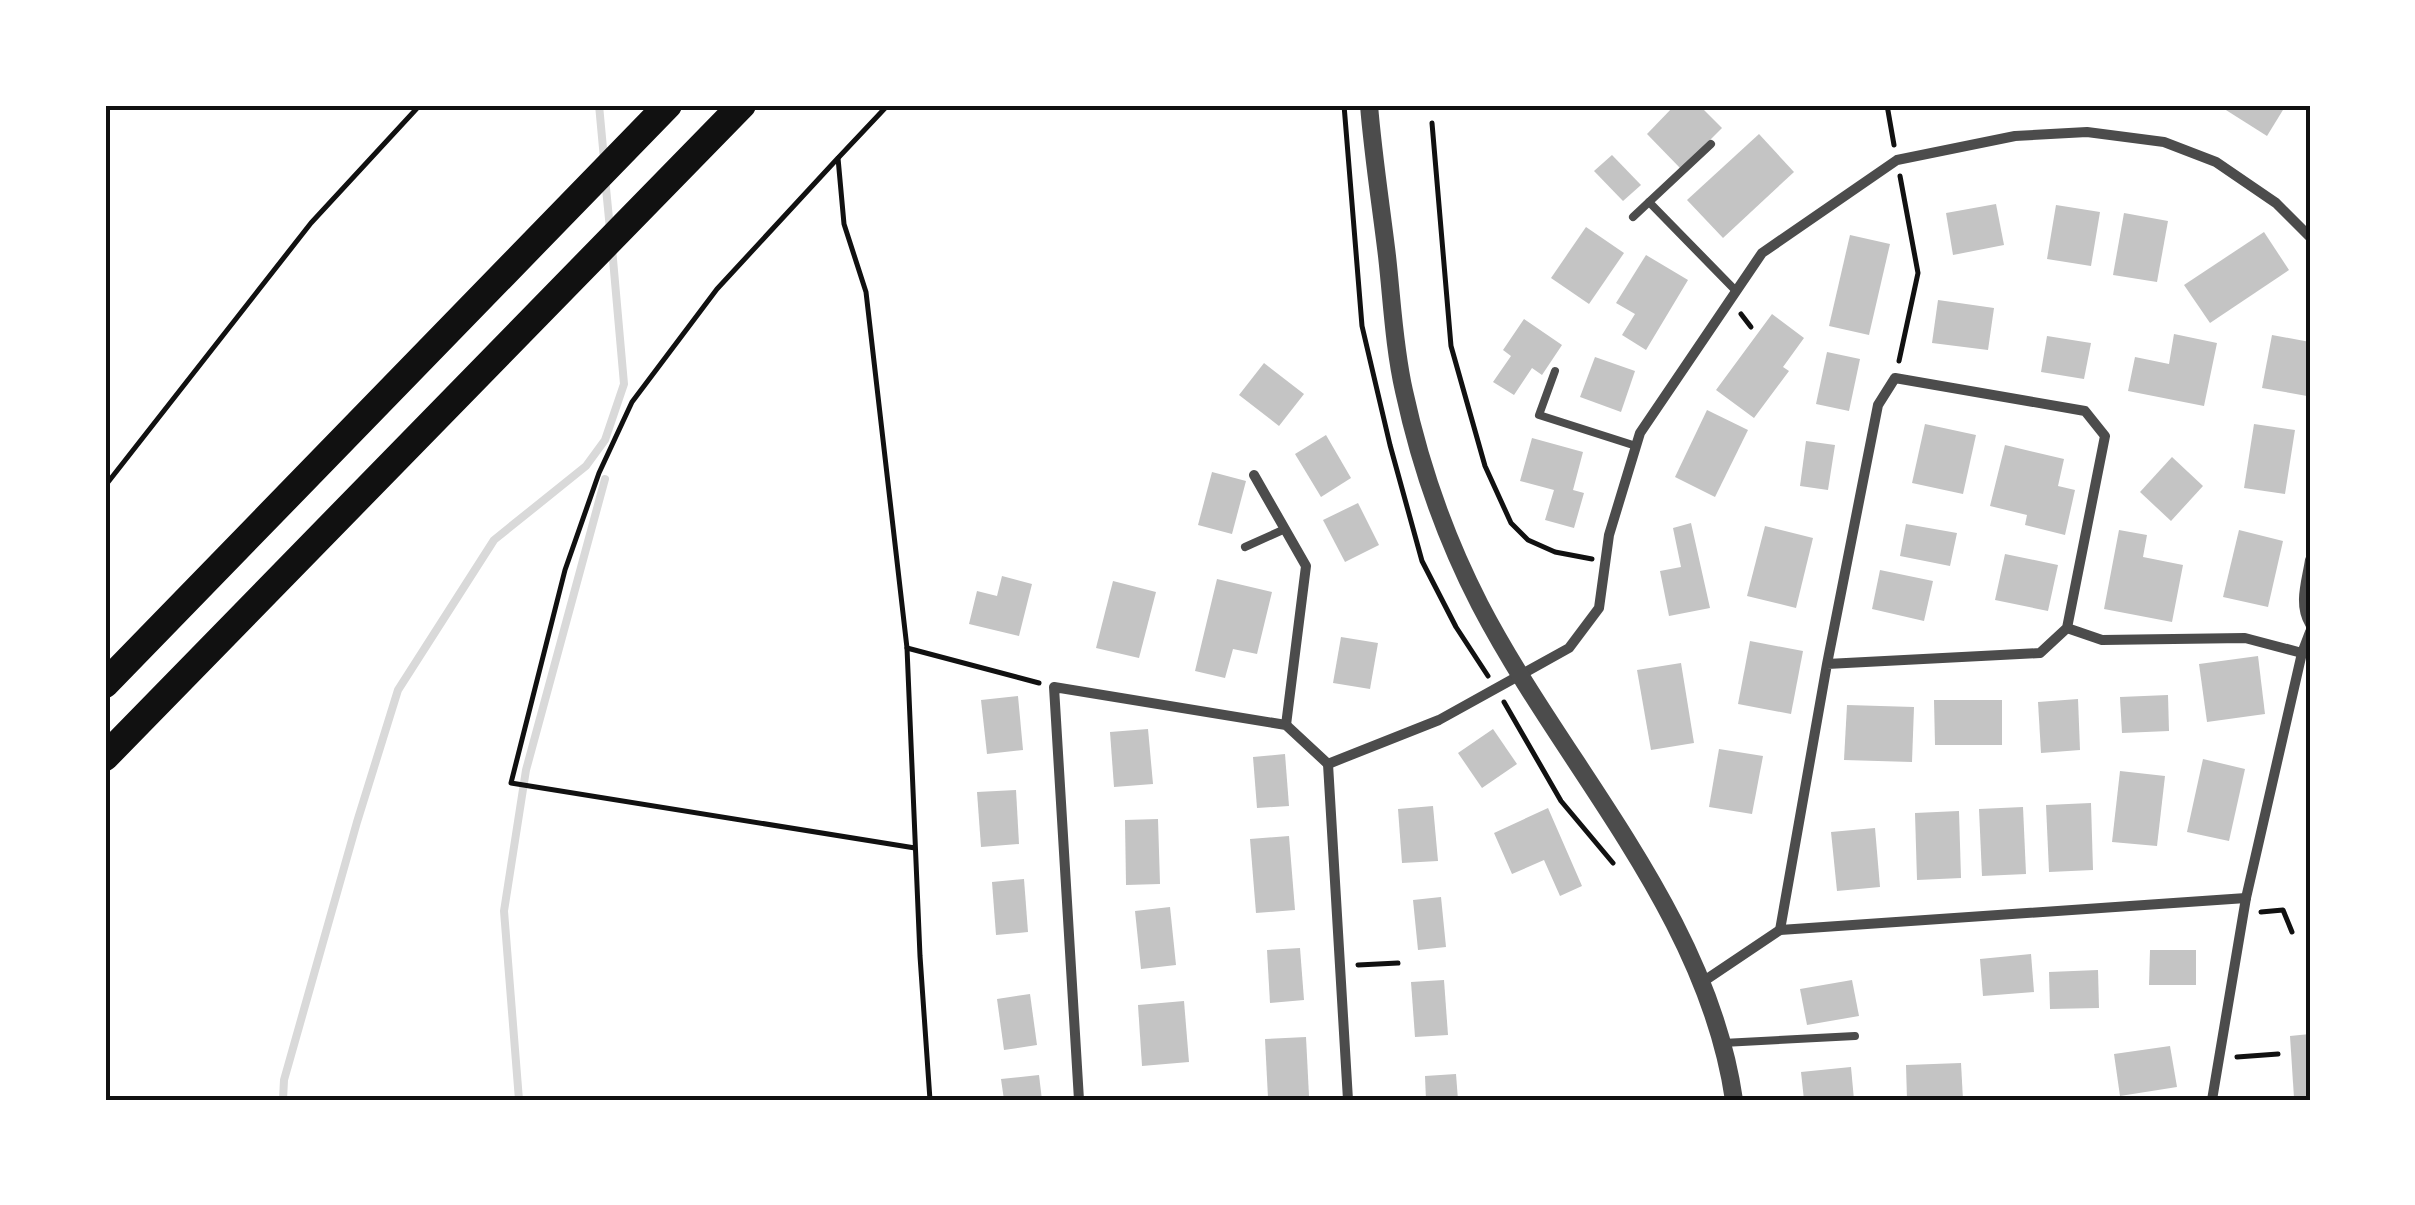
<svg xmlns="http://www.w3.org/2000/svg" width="2415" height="1205" viewBox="0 0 2415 1205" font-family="'PT Sans',sans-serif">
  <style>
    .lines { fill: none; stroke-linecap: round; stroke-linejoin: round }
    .stream { stroke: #d9d9d9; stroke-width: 8 }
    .building { fill: #c4c4c4 }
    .path { stroke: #111; stroke-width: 5 }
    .service { stroke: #4c4c4c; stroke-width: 8 }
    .minor { stroke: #4c4c4c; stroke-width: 10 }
    .tertiary { stroke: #4c4c4c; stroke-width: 18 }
    .trunk { stroke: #111; stroke-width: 28 }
    .neatline { fill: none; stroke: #111; stroke-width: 4 }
  </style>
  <rect width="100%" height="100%" fill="#fff"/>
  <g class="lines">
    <!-- stream -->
    <g class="stream">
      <polyline points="599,105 604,159"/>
      <polyline points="605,178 610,229"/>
      <polyline points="283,1100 284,1080 357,822 398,690 494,540 586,466 605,440 624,384 612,248"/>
      <polyline points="519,1100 504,911 526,770 605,479"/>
    </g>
  </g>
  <!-- building -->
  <g class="building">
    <polygon points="1675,105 1699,105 1722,128 1681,169 1647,134"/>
    <polygon points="2218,105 2286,105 2267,136"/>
    <polygon points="1759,134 1794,172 1723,238 1687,200"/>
    <polygon points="1612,155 1641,185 1623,201 1594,171"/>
    <polygon points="1996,204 2004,245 1953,255 1946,213"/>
    <polygon points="2056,205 2100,212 2091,266 2047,259"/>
    <polygon points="2124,213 2168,221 2157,282 2113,275"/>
    <polygon points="1586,227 1624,253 1589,304 1551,278"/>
    <polygon points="2264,232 2289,270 2210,323 2184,285"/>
    <polygon points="1850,235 1890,244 1869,335 1829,326"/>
    <polygon points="1646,255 1688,280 1646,350 1622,335 1635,314 1616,303"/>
    <polygon points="1938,300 1994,308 1988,350 1932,343"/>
    <polygon points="1772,314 1804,338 1783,367 1789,371 1754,418 1716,390"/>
    <polygon points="1524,319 1562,345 1542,375 1532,368 1514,395 1493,382 1511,356 1503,350"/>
    <polygon points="2174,334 2217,343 2204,406 2128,391 2135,357 2169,364"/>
    <polygon points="2272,335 2310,342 2307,396 2262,388"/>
    <polygon points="2047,336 2091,343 2084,379 2041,372"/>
    <polygon points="1827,352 1860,359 1849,411 1816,404"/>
    <polygon points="1595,357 1635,371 1621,412 1580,397"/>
    <polygon points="1264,363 1304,394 1279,426 1239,395"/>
    <polygon points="1707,410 1748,430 1715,497 1675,477"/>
    <polygon points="1925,424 1976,435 1963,494 1912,483"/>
    <polygon points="2254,424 2295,430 2285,494 2244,488"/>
    <polygon points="1326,435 1351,478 1321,497 1295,454"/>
    <polygon points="1532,438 1583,452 1573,490 1584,493 1574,528 1545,520 1554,490 1520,481"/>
    <polygon points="1806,441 1835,445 1828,490 1800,486"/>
    <polygon points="2005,445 2064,459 2058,486 2075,490 2065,535 2025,525 2027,515 1990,506"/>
    <polygon points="2172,457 2203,486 2171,521 2140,492"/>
    <polygon points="1212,472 1246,481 1232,534 1198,525"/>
    <polygon points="1358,503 1379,545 1345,562 1323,520"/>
    <polygon points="1691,523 1710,608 1669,616 1660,571 1681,567 1673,528"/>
    <polygon points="1906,524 1957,533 1950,566 1900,556"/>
    <polygon points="1765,526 1813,538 1796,608 1747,596"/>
    <polygon points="2119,530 2147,535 2143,557 2183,565 2172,622 2104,609"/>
    <polygon points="2239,530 2283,541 2268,607 2223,597"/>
    <polygon points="2005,554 2058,565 2048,611 1995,600"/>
    <polygon points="1880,570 1933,581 1924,621 1872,609"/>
    <polygon points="1002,576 1032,584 1019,636 969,624 977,591 997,596"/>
    <polygon points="1217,579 1272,592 1257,654 1233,649 1225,678 1195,671"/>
    <polygon points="1113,581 1156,592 1139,658 1096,648"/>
    <polygon points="1341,637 1378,643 1370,689 1333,683"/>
    <polygon points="1750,641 1803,651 1791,714 1738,704"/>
    <polygon points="2258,656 2265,714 2207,722 2199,664"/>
    <polygon points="1681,663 1694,743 1651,750 1637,670"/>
    <polygon points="2168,695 2169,731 2122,733 2120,697"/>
    <polygon points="1018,696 1023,750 987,754 981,700"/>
    <polygon points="2078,699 2080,750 2041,753 2038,702"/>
    <polygon points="1934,700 2002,700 2002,745 1935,745"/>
    <polygon points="1847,705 1914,707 1912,762 1844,760"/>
    <polygon points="1148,729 1153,784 1114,787 1110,732"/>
    <polygon points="1493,729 1517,764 1482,788 1458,753"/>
    <polygon points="1719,749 1763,756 1752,814 1709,807"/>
    <polygon points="1285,754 1289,806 1257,808 1253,757"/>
    <polygon points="2203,759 2245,769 2229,841 2187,832"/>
    <polygon points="2120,771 2165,776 2157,846 2112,842"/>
    <polygon points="1016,790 1019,844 981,847 977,792"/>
    <polygon points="2091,803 2093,870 2049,872 2046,805"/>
    <polygon points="1433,806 1438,861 1402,863 1398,809"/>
    <polygon points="2023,807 2026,874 1982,876 1979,809"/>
    <polygon points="1548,808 1582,886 1560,896 1544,860 1512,874 1494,833"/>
    <polygon points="1959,811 1961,878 1917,880 1915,813"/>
    <polygon points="1158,819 1160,884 1126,885 1125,820"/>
    <polygon points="1875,828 1880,887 1837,891 1831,832"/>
    <polygon points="1289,836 1295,910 1256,913 1250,839"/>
    <polygon points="1024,879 1028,932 996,935 992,882"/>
    <polygon points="1441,897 1446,947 1418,950 1413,900"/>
    <polygon points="1170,907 1176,965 1141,969 1135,911"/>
    <polygon points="1300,948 1304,1000 1270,1003 1267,950"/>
    <polygon points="2150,950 2196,950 2196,985 2149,985"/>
    <polygon points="2031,954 2034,992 1983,996 1980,959"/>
    <polygon points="2098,970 2099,1008 2050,1009 2049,972"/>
    <polygon points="1444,980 1448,1035 1415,1037 1411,982"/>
    <polygon points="1852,980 1859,1016 1807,1025 1800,989"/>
    <polygon points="1030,994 1037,1045 1004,1050 997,999"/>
    <polygon points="1184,1001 1189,1062 1142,1066 1138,1005"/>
    <polygon points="2310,1034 2310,1097 2294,1098 2290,1036"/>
    <polygon points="1306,1037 1309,1096 1268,1098 1265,1039"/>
    <polygon points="2170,1046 2177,1087 2120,1096 2114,1054"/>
    <polygon points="1961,1063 1963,1100 1907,1100 1906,1065"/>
    <polygon points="1851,1067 1854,1100 1804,1100 1801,1072"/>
    <polygon points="1456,1074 1458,1100 1426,1100 1425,1076"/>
    <polygon points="1039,1075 1042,1100 1004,1100 1001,1079"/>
  </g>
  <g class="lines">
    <!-- path -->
    <g class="path">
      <polyline points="1344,105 1362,326 1390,445 1422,561 1456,627 1488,676"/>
      <polyline points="1887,105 1894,145"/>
      <polyline points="1432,123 1451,346 1485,466 1511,523 1528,540 1555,552 1592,559"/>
      <polyline points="839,157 888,105"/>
      <polyline points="1741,314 1751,327"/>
      <polyline points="1899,361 1918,273 1900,176"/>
      <polyline points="105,486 311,223 420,105"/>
      <polyline points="907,648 1039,683"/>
      <polyline points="1504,702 1561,801 1613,863"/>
      <polyline points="915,848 511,783 565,570 599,473 632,402 717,289 838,158 844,224 866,292 907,648 920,956 930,1100"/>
      <polyline points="2261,912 2283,910 2292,932"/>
      <polyline points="1358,965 1398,963"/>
      <polyline points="2237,1057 2278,1054"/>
    </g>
    <!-- service -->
    <g class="service">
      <polyline points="1649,202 1711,144"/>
      <polyline points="1633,217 1649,202 1736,291"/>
      <polyline points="1555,371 1539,415 1636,446"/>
      <polyline points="1245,547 1285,529"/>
      <polyline points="1723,1043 1855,1036"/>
    </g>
    <!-- minor -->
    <g class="minor">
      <polyline points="1254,475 1306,566 1286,725"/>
      <path d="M2310 560C2307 581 2298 604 2310 624"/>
      <polyline points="2067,628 2102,640 2245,638 2302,653"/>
      <polyline points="1328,764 1348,1100"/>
      <polyline points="1780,930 1827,664 1878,405 1895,378 2085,411 2105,436 2067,628 2040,653 1827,664"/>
      <polyline points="1704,981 1780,930 2246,898"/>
      <polyline points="1079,1100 1054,687 1286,725 1328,764 1439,720 1569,648 1599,608 1609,535 1640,433 1762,253 1897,160 2015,136 2087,132 2164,142 2216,162 2276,203 2310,237"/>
      <polyline points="2212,1100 2246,898 2302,653 2310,632"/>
    </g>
    <!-- tertiary -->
    <path class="tertiary" d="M1369 105C1373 155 1381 206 1387 256 1392 300 1394 347 1404 391 1420 465 1445 537 1480 605 1565 768 1707 913 1734 1100"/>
    <!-- trunk -->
    <g class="trunk">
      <polyline points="105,684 668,105"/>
      <polyline points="105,757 742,105"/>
    </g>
  </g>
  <!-- border -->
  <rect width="2415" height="1205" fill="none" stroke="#ffffff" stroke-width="215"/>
  <rect x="108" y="108" width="2200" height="990" class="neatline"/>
</svg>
